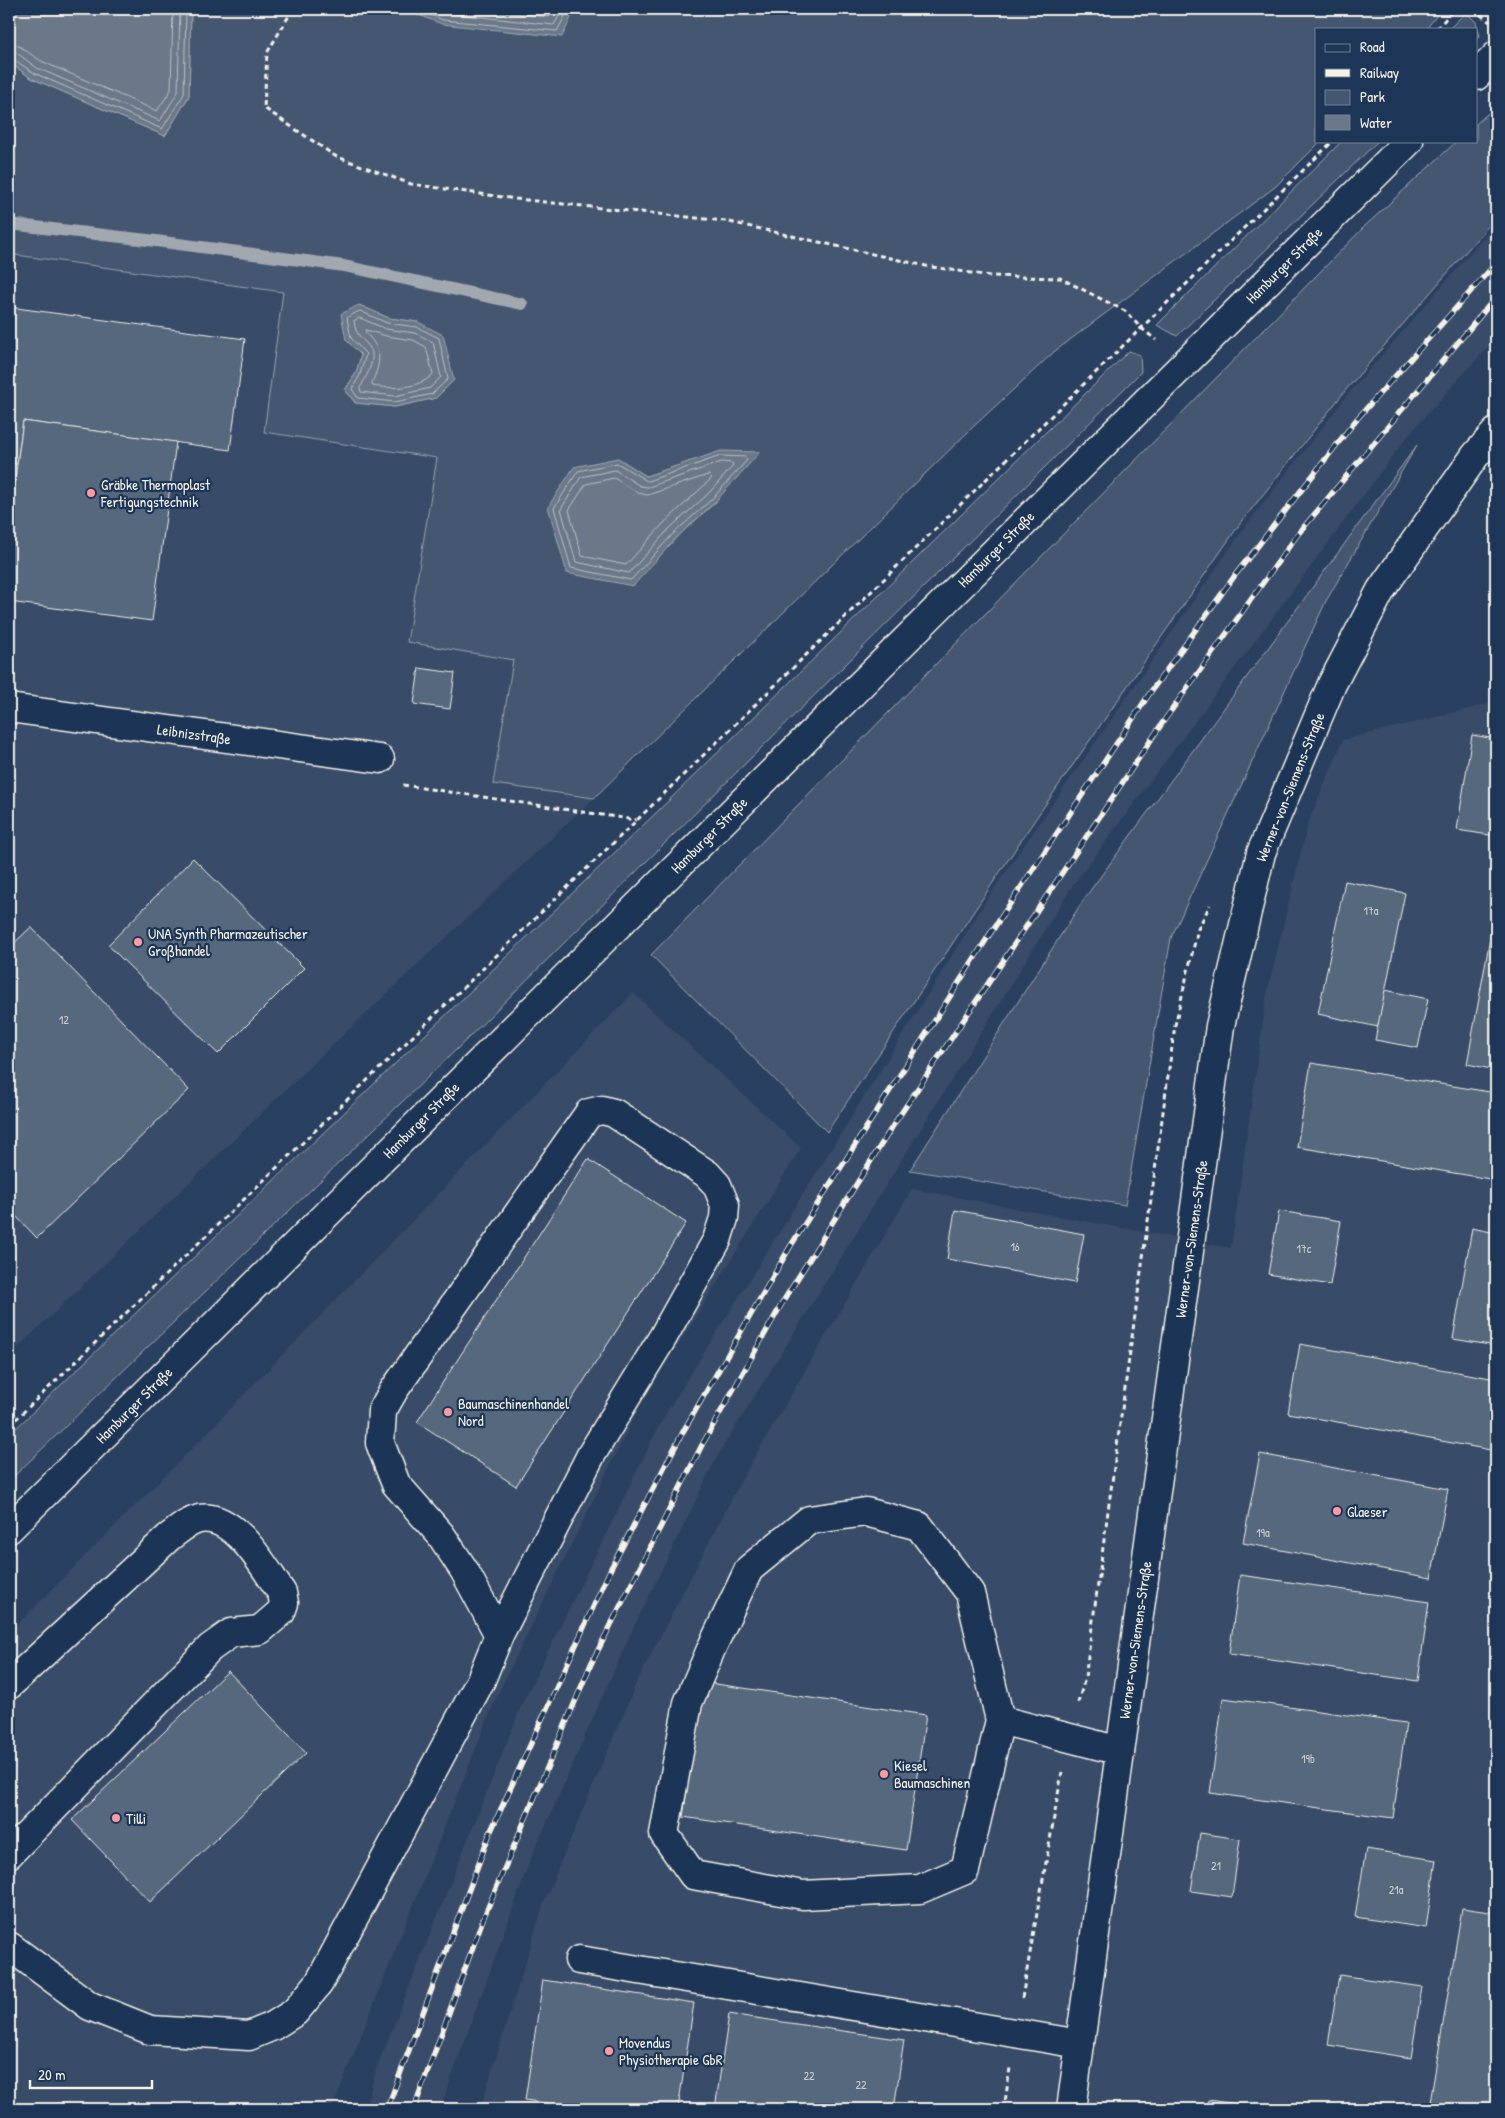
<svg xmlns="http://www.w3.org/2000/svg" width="1505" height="2118" viewBox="0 0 1505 2118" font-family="'Patrick Hand',sans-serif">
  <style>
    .built { fill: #374c69 }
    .green { fill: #445771; stroke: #9ca4ac; fill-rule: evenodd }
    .water { fill: #6a788a; stroke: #a1a8b0 }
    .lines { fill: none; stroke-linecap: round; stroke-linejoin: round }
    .shore { stroke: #bdc1c2; stroke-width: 1 }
    .stream { stroke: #a1a8b0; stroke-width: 12 }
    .building { fill: #56677d; stroke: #f4f1e8 }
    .minor-casing { stroke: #f4f1e8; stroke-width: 31 }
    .major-casing { stroke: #f4f1e8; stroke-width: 31 }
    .path { stroke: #f4f1e8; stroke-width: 3; stroke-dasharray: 5 4; stroke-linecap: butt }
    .minor { stroke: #1d3557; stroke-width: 28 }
    .major { stroke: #1d3557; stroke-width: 28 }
    .rail-casing { stroke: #f4f1e8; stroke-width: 5.5 }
    .rail { stroke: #1d3557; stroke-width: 4; stroke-dasharray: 11; stroke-linecap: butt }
    .poi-dot { fill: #ff9aa2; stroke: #1d3557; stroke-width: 2 }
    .labels { text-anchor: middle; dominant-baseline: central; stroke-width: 4.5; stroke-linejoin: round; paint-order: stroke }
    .number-label { font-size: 12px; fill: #cccecd }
    .street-label { font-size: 15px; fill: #f4f1e8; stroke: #1d3557 }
    .poi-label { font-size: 15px; fill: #f4f1e8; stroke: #1d3557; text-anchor: start }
  </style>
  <rect width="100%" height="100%" fill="#2a4060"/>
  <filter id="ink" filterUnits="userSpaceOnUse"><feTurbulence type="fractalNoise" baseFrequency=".02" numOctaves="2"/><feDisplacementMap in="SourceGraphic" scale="10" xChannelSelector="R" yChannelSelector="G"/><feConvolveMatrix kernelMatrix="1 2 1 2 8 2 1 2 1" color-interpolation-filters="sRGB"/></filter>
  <g filter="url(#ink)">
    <!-- built -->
    <g class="built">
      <polygon points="1496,224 1496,338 1410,433 1071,888 718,1455 629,1637 531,1858 440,2109 365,2109 377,2067 522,1704 663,1418 993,890 1244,528 1349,393"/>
      <polygon points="9,254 284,292 264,432 437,458 407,642 513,660 493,784 594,798 342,1036 9,1356"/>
      <polygon points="1496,702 1496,2109 480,2109 544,1902 638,1679 744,1475 912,1189 1231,1248 1267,993 1308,823 1343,740"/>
      <polygon points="633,993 801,1148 636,1413 495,1700 332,2109 9,2109 9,1633 204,1436"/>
    </g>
    <!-- green -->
    <g class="green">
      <path d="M191 9H1442L1426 29H1316V141H1321L1275 187 1055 351 974 426 594 798 493 784 513 660 407 642 437 458 264 432 283 292 9 254V62L31 78 165 136 189 96ZM359 305 389 318 418 322 436 398 395 407 355 403 345 390 356 373 361 355 346 340ZM618 458 646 476 672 468 717 501 677 537Z"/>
      <polygon points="1466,12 1476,22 1480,36 1476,40 1476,29 1449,29"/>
      <polygon points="1496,106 1496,217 1345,391 1239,525 1032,824 827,1132 651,955 1365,226 1457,141 1476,141 1476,124"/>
      <polygon points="1342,141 1378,141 1177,336 1157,325"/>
      <polygon points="1129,351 1140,355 1141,372 457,1049 9,1481 9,1435 660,809"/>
      <polygon points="1417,445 1326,601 1171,938 1125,1205 910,1170 1084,899"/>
    </g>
    <!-- water -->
    <g class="water">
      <polygon points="9,9 191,9 189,96 165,136 31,78 9,62"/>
      <polygon points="403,9 575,9 562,37 442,24"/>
      <polygon points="359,305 389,318 418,322 443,335 454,380 436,398 395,407 356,403 345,390 356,373 361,355 346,340 341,314"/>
      <polygon points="721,451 760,452 716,501 677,537 633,586 567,573 548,507 574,467 618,458 646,476"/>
    </g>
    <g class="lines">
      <!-- shore -->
      <g class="shore">
        <polyline points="416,9 443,20 557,31 569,9"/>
        <polyline points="433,9 445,13 554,25 563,9"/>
        <polyline points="472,9 549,17 554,9"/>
        <polyline points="9,44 19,46 41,61 157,111 171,90 173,9"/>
        <polyline points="9,52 17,53 37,68 160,121 178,92 180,9"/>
        <polyline points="9,58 13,59 34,73 162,129 184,94 186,9"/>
        <polygon points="360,311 387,323 417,327 439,338 448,379 432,394 395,402 358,398 352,389 360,375 366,354 351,338 347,318"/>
        <path d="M360 318 386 329 415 333 433 342 441 377 430 388 395 396 361 392 360 388C365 379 377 359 370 348 361 336 356 337 354 321Z"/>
        <path d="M366 330 386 336 413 340 426 347 433 374C419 389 392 389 373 386L372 383C381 361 383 351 366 333Z"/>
        <polygon points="721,456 745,457 747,460 713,498 673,534 631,580 571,568 554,508 578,471 617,463 647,481"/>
        <polygon points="722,462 732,463 733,466 708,494 669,529 629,573 576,562 561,509 581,477 615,470 640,486 648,487"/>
        <polygon points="709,475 712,478 663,524 626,565 582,556 569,510 586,484 614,478 638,493 647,495"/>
      </g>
      <!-- stream -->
      <polyline class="stream" points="9,224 156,241 344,266 522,304"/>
    </g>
    <!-- building -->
    <g class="building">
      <polygon points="9,307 245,339 230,450 23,421 17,464 9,463"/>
      <polygon points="23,421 176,442 152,621 9,602 9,522"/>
      <polygon points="419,668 455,673 450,709 414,704"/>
      <polygon points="1472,735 1496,739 1496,836 1457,830"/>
      <polygon points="193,858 304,968 218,1054 108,945"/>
      <polygon points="1345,881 1405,893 1378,1027 1318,1014"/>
      <polygon points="1495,911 1496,911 1496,1070 1467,1064"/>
      <polygon points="31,927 189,1090 37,1238 9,1209 9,948"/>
      <polygon points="1385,990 1428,999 1418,1048 1375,1040"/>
      <polygon points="1311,1063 1496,1093 1496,1180 1297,1147"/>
      <polygon points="588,1159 686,1223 516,1486 417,1422"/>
      <polygon points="955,1210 1084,1234 1075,1283 947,1259"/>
      <polygon points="1279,1211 1341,1221 1330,1285 1268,1274"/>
      <polygon points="1472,1228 1496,1233 1496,1346 1453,1339"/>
      <polygon points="1300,1344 1496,1379 1496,1451 1288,1413"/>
      <polygon points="1260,1454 1448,1489 1431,1578 1243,1543"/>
      <polygon points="1240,1575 1429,1602 1418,1681 1229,1654"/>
      <polygon points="228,1671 306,1753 150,1902 72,1820"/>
      <polygon points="702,1682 926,1715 906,1850 683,1817"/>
      <polygon points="1223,1698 1406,1723 1393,1818 1210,1793"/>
      <polygon points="1200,1833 1240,1839 1232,1897 1191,1891"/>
      <polygon points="1366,1849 1436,1860 1426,1928 1355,1917"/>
      <polygon points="1462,1908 1496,1913 1496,2109 1429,2109"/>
      <polygon points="1339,1975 1422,1987 1411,2058 1328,2045"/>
      <polygon points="543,1980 694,2003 678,2109 588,2109 525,2100"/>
      <polygon points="729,2014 904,2040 894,2109 715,2109"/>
      <polygon points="1208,2100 1271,2109 1206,2109"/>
    </g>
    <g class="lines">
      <!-- minor casing -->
      <g class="minor-casing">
        <g id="minor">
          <polyline points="9,708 380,759"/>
          <path d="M9 1685 169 1537C179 1530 187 1522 199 1519 235 1512 265 1569 282 1593L284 1603 281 1612 260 1630 231 1633 210 1648 9 1854"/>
          <polyline points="1000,1720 965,1870 920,1889 803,1895 693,1875 664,1834 688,1703 712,1647 749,1569 809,1520 866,1512 919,1526 970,1593 1000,1720 1120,1751"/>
          <polyline points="9,1946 90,2006 150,2030 249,2036 273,2026 295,2012 319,1983 481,1680 499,1635 591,1455 663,1337 717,1240 724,1218 725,1205 717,1185 707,1174 614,1113 602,1110 589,1113 394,1390 382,1411 380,1443 396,1484 441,1535 464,1570 499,1635"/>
          <polyline points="579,1960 1080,2044"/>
          <polyline points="1071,2109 1220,1026 1261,853 1332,684 1381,590 1475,456 1496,432"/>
        </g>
      </g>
      <!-- major casing -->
      <g class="major-casing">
        <g id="major">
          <polyline points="1476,76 1496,56"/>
          <polyline points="9,1529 1409,141"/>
        </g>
      </g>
      <!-- path -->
      <g class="path">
        <polyline points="293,9 267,53 264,108 335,156 411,184 516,199 725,221 926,266 990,276 1060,278 1125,311 1140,327 1156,340"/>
        <polyline points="1473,9 1490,22"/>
        <polyline points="1437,29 1454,9"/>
        <polyline points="1491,398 1496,392"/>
        <polyline points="403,785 636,820"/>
        <polyline points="9,1426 637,820 1333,141"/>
        <polyline points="1078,1703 1085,1678 1175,1025 1198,929 1210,905"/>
        <polyline points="1022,1998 1062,1772"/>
        <polyline points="1004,2109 1010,2068"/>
      </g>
      <!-- minor -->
      <use href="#minor" class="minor"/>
      <!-- major -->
      <use href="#major" class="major"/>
      <!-- rail casing -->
      <g class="rail-casing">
        <g id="rail">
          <polyline points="387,2109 490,1833 611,1568 684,1430 790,1247 988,937 1152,690 1236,574 1356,420 1496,263"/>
          <polyline points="414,2109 483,1919 591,1664 702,1445 784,1300 894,1124 1163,722 1298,534 1496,297"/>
        </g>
      </g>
      <!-- rail -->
      <use href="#rail" class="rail"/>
    </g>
  </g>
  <!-- markers -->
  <g class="poi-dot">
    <circle cx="91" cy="493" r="5"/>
    <circle cx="138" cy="942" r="5"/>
    <circle cx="448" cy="1412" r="5"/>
    <circle cx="1337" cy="1511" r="5"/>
    <circle cx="884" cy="1774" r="5"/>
    <circle cx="116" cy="1818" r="5"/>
    <circle cx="609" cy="2051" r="5"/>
  </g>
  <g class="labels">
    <!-- number labels -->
    <g class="number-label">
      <text x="1371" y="910">17a</text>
      <text x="64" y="1019">12</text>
      <text x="1015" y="1246">16</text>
      <text x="1304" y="1248">17c</text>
      <text x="1263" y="1532">19a</text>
      <text x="1308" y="1758">19b</text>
      <text x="1216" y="1865">21</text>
      <text x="1396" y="1889">21a</text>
      <text x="809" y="2075">22</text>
      <text x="861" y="2084">22</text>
    </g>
    <!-- street labels -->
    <g class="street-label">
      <text transform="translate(1284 265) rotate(-45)">Hamburger Straße</text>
      <text transform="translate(996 549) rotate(-45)">Hamburger Straße</text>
      <text transform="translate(194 734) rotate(8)">Leibnizstraße</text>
      <text transform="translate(1290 787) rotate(-68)">Werner-von-Siemens-Straße</text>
      <text transform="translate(709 835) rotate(-45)">Hamburger Straße</text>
      <text transform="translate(421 1120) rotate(-45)">Hamburger Straße</text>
      <text transform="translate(1191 1239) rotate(-82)">Werner-von-Siemens-Straße</text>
      <text transform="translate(134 1405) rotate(-45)">Hamburger Straße</text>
      <text transform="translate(1135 1640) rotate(-82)">Werner-von-Siemens-Straße</text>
    </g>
    <!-- poi labels -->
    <g class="poi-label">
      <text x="101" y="484">Gräbke Thermoplast<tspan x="101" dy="17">Fertigungstechnik</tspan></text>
      <text x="148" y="933">UNA Synth Pharmazeutischer<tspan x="148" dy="17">Großhandel</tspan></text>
      <text x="458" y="1403">Baumaschinenhandel<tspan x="458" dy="17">Nord</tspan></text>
      <text x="1347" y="1511">Glaeser</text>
      <text x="894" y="1765">Kiesel<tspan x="894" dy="17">Baumaschinen</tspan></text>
      <text x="126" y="1818">Tilli</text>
      <text x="619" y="2042">Movendus<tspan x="619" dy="17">Physiotherapie GbR</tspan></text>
    </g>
  </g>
  <!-- margin -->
  <rect width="1505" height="2118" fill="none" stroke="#1d3557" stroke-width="30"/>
  <rect x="15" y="15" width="1475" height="2088" fill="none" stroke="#f4f1e8" stroke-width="2" filter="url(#ink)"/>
  <!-- legend -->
  <rect x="1315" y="28" width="162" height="115" fill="#1d3557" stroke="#738091"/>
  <rect x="1325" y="44" width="25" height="8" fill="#1d3557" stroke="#738091"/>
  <text x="1360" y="52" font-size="15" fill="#f4f1e8">Road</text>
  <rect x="1325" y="69" width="25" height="8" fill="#f4f1e8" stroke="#738091"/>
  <text x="1360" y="78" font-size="15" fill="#f4f1e8">Railway</text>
  <rect x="1325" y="90" width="25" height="15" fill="#445771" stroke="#738091"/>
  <text x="1360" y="102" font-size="15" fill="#f4f1e8">Park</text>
  <rect x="1325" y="115" width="25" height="15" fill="#6a788a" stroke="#738091"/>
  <text x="1360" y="128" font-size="15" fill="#f4f1e8">Water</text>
  <!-- scale -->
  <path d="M30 2080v8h122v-8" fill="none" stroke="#f4f1e8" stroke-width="2.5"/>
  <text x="38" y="2080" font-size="15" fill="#f4f1e8" stroke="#1d3557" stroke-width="4" paint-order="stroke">20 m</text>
</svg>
